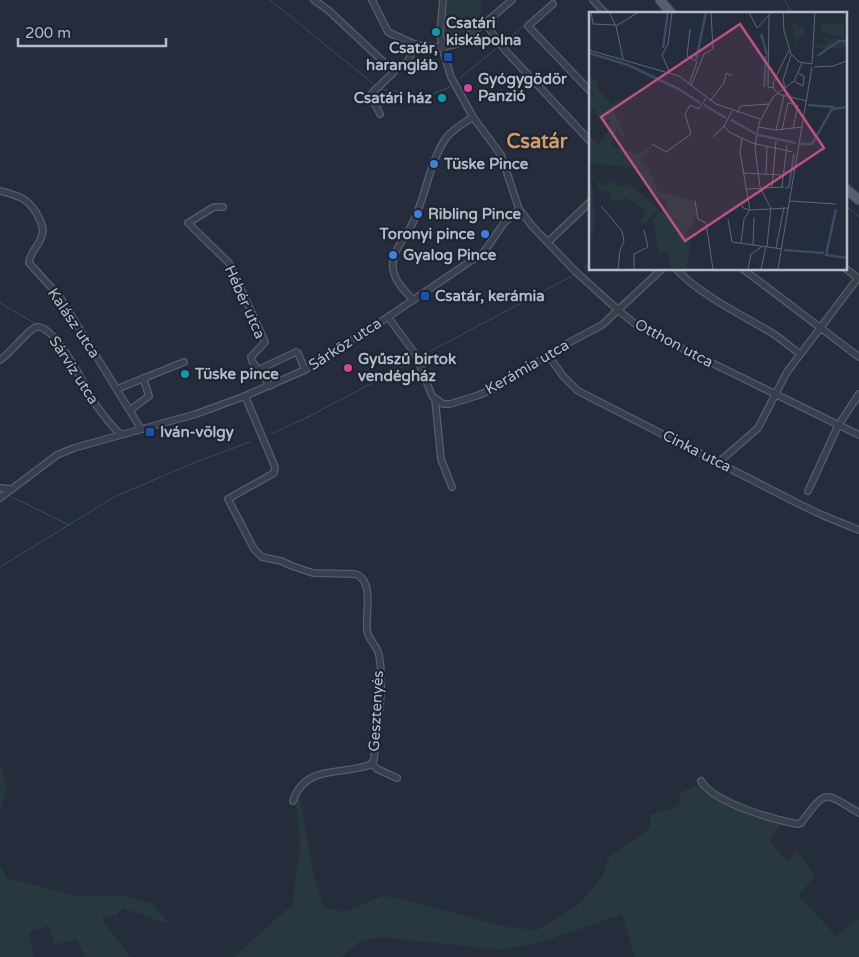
<svg xmlns="http://www.w3.org/2000/svg" width="859" height="957" viewBox="0 0 859 957" font-family="'Varela Round',sans-serif">
  <style>
    .green { fill: #27393e }
    .lines { fill: none; stroke-linecap: round; stroke-linejoin: round }
    .stream { stroke: #3b4a65; stroke-width: 1 }
    .minor-casing { stroke: #565d6b; stroke-width: 8 }
    .primary-casing { stroke: #414856; stroke-width: 11 }
    .minor { stroke: #383f4d; stroke-width: 5.5 }
    .primary { stroke: #575e6d; stroke-width: 9 }
    .culture-dot { fill: #0f9aa8; stroke: #1e2432; stroke-width: 2 }
    .transit-dot { fill: #1a4fb4; stroke: #1e2432; stroke-width: 2 }
    .hotel-dot { fill: #d1479c; stroke: #1e2432; stroke-width: 2 }
    .shop-dot { fill: #3f7fe0; stroke: #1e2432; stroke-width: 2 }
    .labels { text-anchor: middle; dominant-baseline: central; stroke-width: 4.5; stroke-linejoin: round; paint-order: stroke }
    .poi-label { font-size: 15px; font-weight: bold; fill: #b4bac8; stroke: #1e2432; text-anchor: start }
    .street-label { font-size: 15px; fill: #b4bac8; stroke: #1e2432 }
    .district-label { font-size: 20px; font-weight: bold; fill: #d19c67; stroke: #1e2432 }
    .inset-river { fill: none; stroke: #3b4a65; stroke-width: 2.5 }
    .inset-road { fill: none; stroke: #5e6575; stroke-width: 1 }
    .view { fill: #bd5181; fill-opacity: 0.15; stroke: #bd5181; stroke-width: 2.5 }
    .inset-edge { fill: none; stroke: #b4bac8; stroke-width: 2.5 }
  </style>
  <rect width="100%" height="100%" fill="#252d3d"/>
  <!-- green -->
  <g class="green">
    <polygon points="447,0 481,0 481,18 458,37 444,40"/>
    <polygon points="0,762 7,789 0,810"/>
    <polygon points="698,785 742,811 780,824 770,841 787,862 797,851 815,875 799,896 837,937 856,919 859,921 859,957 635,957 622,914 548,940 502,950 383,937 360,941 341,957 234,957 292,905 300,848 296,801 300,798 314,877 324,907 343,912 383,896 402,899 506,927 537,930 578,905 602,877 608,858 650,828 650,815 679,806 681,792"/>
    <polygon points="0,865 7,878 77,896 123,896 151,903 171,925 122,908 118,914 101,919 131,957 85,957 77,939 54,945 49,925 29,933 34,957 0,957"/>
  </g>
  <g class="lines">
    <!-- stream -->
    <g class="stream">
      <polyline points="270,0 376,86"/>
      <polyline points="785,0 792,14"/>
      <polyline points="504,43 552,0"/>
      <polyline points="460,78 498,47"/>
      <polyline points="380,89 427,96 450,87"/>
      <polyline points="845,205 859,217"/>
      <polyline points="584,269 590,264"/>
      <polyline points="0,303 36,324"/>
      <polyline points="429,352 574,275"/>
      <polyline points="856,406 859,402"/>
      <polyline points="273,433 308,417 406,365"/>
      <polyline points="0,491 3,492"/>
      <polyline points="12,497 69,525"/>
      <polyline points="0,567 116,496 196,462 250,442"/>
    </g>
    <!-- minor casing -->
    <g class="minor-casing">
      <g id="minor">
        <path d="M314 0 328 10 389 67C406 70 411 58 414 44"/>
        <polyline points="372,0 388,32 414,44 423,46 442,47 457,44 485,23 512,0"/>
        <polyline points="443,0 440,34 444,54 451,77 473,117 501,155 519,209 533,227 575,271 618,310 634,323 661,338 859,435"/>
        <polyline points="593,0 606,14"/>
        <polyline points="553,4 528,26 590,91"/>
        <polyline points="485,23 504,49 590,141"/>
        <polyline points="380,114 372,98 372,93 394,72 394,68"/>
        <path d="M0 191C21 196 31 200 40 220 42 225 44 229 42 235 40 245 29 253 29 263L60 297 141 429"/>
        <polyline points="223,207 214,207 188,223 229,263 265,342 251,357 252,361 270,386"/>
        <polyline points="548,242 590,202"/>
        <polyline points="845,268 859,279"/>
        <path d="M676 269C703 297 739 313 772 333 782 339 790 347 800 354"/>
        <polyline points="743,269 859,357"/>
        <path d="M413 300C405 291 394 281 393 268 391 254 402 242 409 230 426 201 427 166 446 138 453 129 464 123 473 117"/>
        <polyline points="388,317 416,355 432,396 443,404 450,404 479,395 500,386 557,349 602,325 662,269"/>
        <polyline points="548,355 563,376 578,391 801,505 822,515 859,530"/>
        <path d="M0 360C10 354 28 329 37 327 55 324 87 390 96 405 103 415 111 425 120 434"/>
        <polyline points="258,370 296,352 298,353 305,370"/>
        <polyline points="117,389 184,362"/>
        <path d="M245 396 275 467 274 473 228 499 254 549 262 557 281 561 292 566 313 573 355 574C375 580 365 614 367 630 368 640 377 645 379 655 385 688 377 726 374 759L372 764"/>
        <polyline points="435,399 441,459 452,487"/>
        <polyline points="130,410 149,396 143,378"/>
        <polyline points="719,462 758,428 787,372 858,278"/>
        <polyline points="0,488 11,489"/>
        <polyline points="808,491 838,426 859,394"/>
        <polyline points="0,498 57,455 74,448 196,414 245,396 305,370 388,317 484,252 504,223 519,209"/>
        <polyline points="372,764 377,769 397,778"/>
        <path d="M701 781C714 803 772 819 797 824L801 823C827 789 823 791 859 813"/>
        <path d="M293 801C305 763 344 776 372 764"/>
      </g>
    </g>
    <!-- primary casing -->
    <g class="primary-casing">
      <g id="primary">
        <polyline points="660,0 672,14"/>
        <polyline points="845,188 859,200"/>
      </g>
    </g>
    <!-- minor -->
    <use href="#minor" class="minor"/>
    <!-- primary -->
    <use href="#primary" class="primary"/>
  </g>
  <!-- markers -->
  <g class="culture-dot">
    <circle cx="436" cy="32" r="5"/>
    <circle cx="442" cy="98" r="5"/>
    <circle cx="185" cy="374" r="5"/>
  </g>
  <g class="transit-dot">
    <rect x="443" y="52" width="10" height="10" rx="2.5"/>
    <rect x="420" y="291" width="10" height="10" rx="2.5"/>
    <rect x="145" y="427" width="10" height="10" rx="2.5"/>
  </g>
  <g class="hotel-dot">
    <circle cx="468" cy="88" r="5"/>
    <circle cx="348" cy="368" r="5"/>
  </g>
  <g class="shop-dot">
    <circle cx="434" cy="164" r="5"/>
    <circle cx="418" cy="214" r="5"/>
    <circle cx="485" cy="234" r="5"/>
    <circle cx="393" cy="255" r="5"/>
  </g>
  <g class="labels">
    <!-- poi labels -->
    <g class="poi-label">
      <text x="446" y="23">Csatári<tspan x="446" dy="17">kiskápolna</tspan></text>
      <text x="438" y="48" text-anchor="end">Csatár,<tspan x="438" dy="17">harangláb</tspan></text>
      <text x="478" y="79">Gyógygödör<tspan x="478" dy="17">Panzió</tspan></text>
      <text x="432" y="98" text-anchor="end">Csatári ház</text>
      <text x="444" y="164">Tüske Pince</text>
      <text x="428" y="214">Ribling Pince</text>
      <text x="475" y="234" text-anchor="end">Toronyi pince</text>
      <text x="403" y="255">Gyalog Pince</text>
      <text x="435" y="296">Csatár, kerámia</text>
      <text x="358" y="359">Gyűszű birtok<tspan x="358" dy="17">vendégház</tspan></text>
      <text x="195" y="374">Tüske pince</text>
      <text x="160" y="432">Iván-völgy</text>
    </g>
    <!-- street labels -->
    <g class="street-label">
      <text transform="translate(245 302) rotate(66)">Hébér utca</text>
      <text transform="translate(74 323) rotate(56)">Kalász utca</text>
      <text transform="translate(674 343) rotate(28)">Otthon utca</text>
      <text transform="translate(345 344) rotate(-33)">Sárköz utca</text>
      <text transform="translate(527 367) rotate(-30)">Kerámia utca</text>
      <text transform="translate(74 370) rotate(57)">Sárvíz utca</text>
      <text transform="translate(697 451) rotate(27)">Cinka utca</text>
      <text transform="translate(376 711) rotate(-87)">Gesztenyés</text>
    </g>
    <!-- district labels -->
    <g class="district-label">
      <text x="537" y="142">Csatár</text>
    </g>
  </g>
  <!-- overview -->
  <g transform="translate(589 12)">
    <rect width="258" height="258" fill="#252d3d"/>
    <path d="M203 11 215 15V24L209 26 207 34ZM232 11 255 12V26L232 19 231 16H242L232 15ZM228 26 251 27 246 31 257 29V37L242 36 236 40 237 37 227 36V32L237 33 238 29ZM0 65 10 71 8 76 23 93 45 81 37 90 27 93 25 98 35 122 34 127 28 116 22 133 48 142 65 133 51 147 59 155 69 180 105 189 108 205H104V215H99L97 224 101 228 98 257H83L78 239 70 242 64 207 70 201 67 200 55 213 51 208 57 200 44 189 34 185 33 189 21 188 22 179H10L8 171 11 169 15 174 23 167 29 175 41 172 72 200 79 191 62 177 50 156 0 151V123L10 132 22 115 19 112 21 109 19 107 14 111 4 97 0 99V87L4 80 0 76ZM3 171 6 209 4 223 0 217V172Z" fill="#27393e"/>
    <path class="inset-river" d="M172 22 178 43M74 36 79 0M0 41 39 53 90 77 111 91M228 44 250 29H258M107 48 117 0M175 75 177 44M115 93 137 106M219 93 245 95M142 108 167 122M169 123 207 131M211 132H223L243 97 258 95M196 176 200 175 205 142M247 197 237 243 258 246M195 238 235 241"/>
    <path class="inset-road" d="M2 0 4 12 26 13M20 0 27 14 34 47M160 0 168 16 183 0M194 0 195 19 202 42 210 50 223 52M180 3 179 75 185 76M27 14 50 0M0 38 90 64 127 92 171 107M200 38 184 71 185 77 189 82 218 89M223 52 226 0M225 55 244 54 258 49M81 61 73 43 79 32 83 0M205 69 214 74 215 64 209 61M100 72 108 50 98 44 101 17M102 74 115 42 124 37 122 0M196 75 194 68 202 43M121 89 135 71 137 61 143 64M143 99 135 114 140 120 163 131 204 140M148 101 152 94 180 92M169 115 187 118 213 115M204 116 209 93M187 118 195 84M193 118 199 91 204 92M124 125 135 114M153 126 151 140 161 198M63 132 77 140M77 140 102 122 96 102 101 93 110 97 117 86M154 161 194 163M177 162 178 134M183 175 187 129M193 175 198 133M158 177 195 175M106 189 109 207 117 211 124 257M201 189 247 192M153 193 154 196 161 198 200 196M12 194 33 219 35 229 31 238 29 257M181 195 171 175 166 135 170 111 184 85 205 69 213 51M139 207 143 230 193 237M152 231 155 207 161 198M164 233 165 206M178 234 182 195M187 236 195 195M45 257V242L59 235 55 218M159 257 162 242 174 234M172 257 177 234M189 257 223 55"/>
    <path class="view" d="M151 12 235 136 96 229 12 105Z"/>
    <rect width="258" height="258" class="inset-edge"/>
  </g>
  <!-- scale -->
  <path d="M18 38v8h148v-8" fill="none" stroke="#b4bac8" stroke-width="2.5"/>
  <text x="25" y="38" font-size="15" fill="#b4bac8" stroke="#1e2432" stroke-width="4" paint-order="stroke">200 m</text>
</svg>
